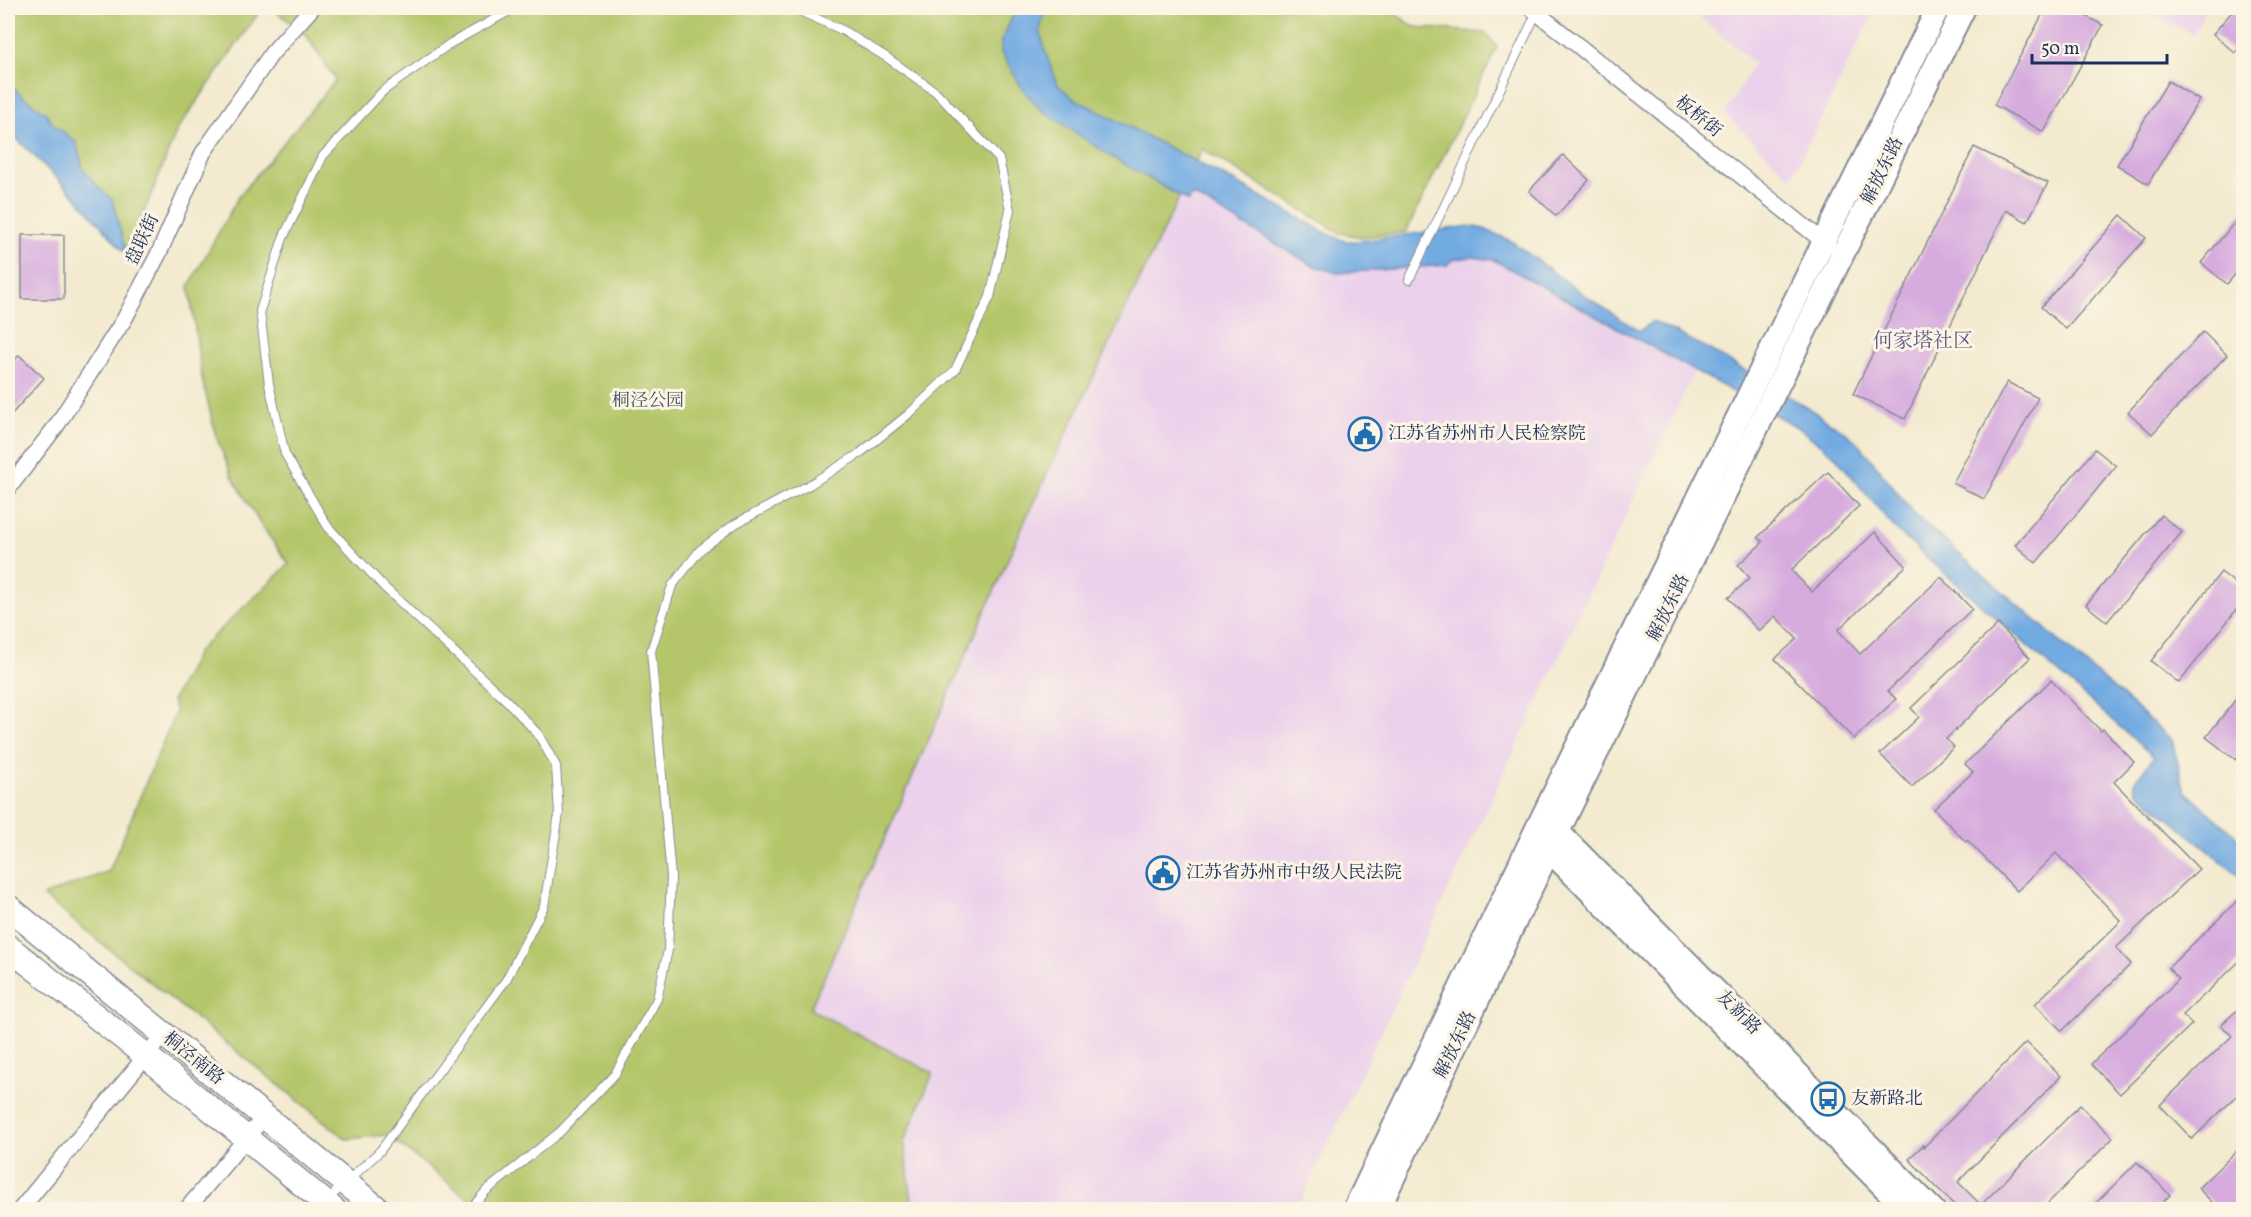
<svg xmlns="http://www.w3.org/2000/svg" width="2251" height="1217" viewBox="0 0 2251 1217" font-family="Vollkorn,'Noto Serif SC',serif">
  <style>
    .built { fill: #ebd1eb }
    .green { fill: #b4c669; stroke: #687a64; stroke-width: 1.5 }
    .water { fill: #72abe2; stroke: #466da0; stroke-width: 1.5 }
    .building { fill: #d6abde }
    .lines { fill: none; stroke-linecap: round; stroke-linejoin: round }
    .lane-casing { stroke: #878c96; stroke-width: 10 }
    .street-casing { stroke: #878c96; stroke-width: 18 }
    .secondary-casing { stroke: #878c96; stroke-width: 26 }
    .primary-casing { stroke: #878c96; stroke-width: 27 }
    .lane { stroke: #fff; stroke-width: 8 }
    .street { stroke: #fff; stroke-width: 15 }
    .secondary { stroke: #fff; stroke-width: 22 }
    .primary { stroke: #fff; stroke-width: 24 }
    .labels { text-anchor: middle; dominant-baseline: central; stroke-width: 6; stroke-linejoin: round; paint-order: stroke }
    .street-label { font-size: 18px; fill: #1b2f5e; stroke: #fcf5e5 }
    .park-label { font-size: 18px; fill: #415561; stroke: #fcf5e5 }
    .poi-label { font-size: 18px; fill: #1b2f5e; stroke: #fcf5e5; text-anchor: start }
    .neighbourhood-label { font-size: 20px; fill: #5c5a8b; stroke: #fcf5e5 }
  </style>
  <rect width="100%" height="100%" fill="#fcf5e5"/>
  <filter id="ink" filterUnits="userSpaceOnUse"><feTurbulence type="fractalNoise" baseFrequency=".0167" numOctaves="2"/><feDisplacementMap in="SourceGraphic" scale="12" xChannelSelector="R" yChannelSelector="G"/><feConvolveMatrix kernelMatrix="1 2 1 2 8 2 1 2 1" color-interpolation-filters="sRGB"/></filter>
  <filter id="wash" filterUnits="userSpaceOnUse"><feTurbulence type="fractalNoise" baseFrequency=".008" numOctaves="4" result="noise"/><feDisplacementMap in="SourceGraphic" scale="24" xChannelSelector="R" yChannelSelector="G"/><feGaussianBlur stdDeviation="1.35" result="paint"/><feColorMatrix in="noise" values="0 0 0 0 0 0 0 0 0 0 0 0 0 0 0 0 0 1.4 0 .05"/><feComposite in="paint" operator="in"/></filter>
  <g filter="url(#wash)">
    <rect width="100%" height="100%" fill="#f3eacf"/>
    <!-- built -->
    <g class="built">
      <polygon points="1689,8 1876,8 1791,178 1725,114 1754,63"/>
      <polygon points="2140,8 2206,8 2194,35"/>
      <polygon points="1193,195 1312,265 1337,273 1474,257 1494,260 1668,358 1695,370 1297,1209 913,1209 904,1142 933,1073 809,1010 1027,516 1179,196 1188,201"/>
    </g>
    <!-- green -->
    <g class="green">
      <polygon points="8,8 262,8 177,130 127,255 78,199 8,130"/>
      <polygon points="272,8 1387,8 1415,27 1486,33 1497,47 1406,232 1362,237 1340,233 1202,149 1027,516 810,1009 933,1073 904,1142 913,1209 482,1209 387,1135 346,1139 43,896 109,871 176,711 172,701 198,651 289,564 261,525 232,476 216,436 202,378 189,286 239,196 336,80 306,35"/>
    </g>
    <!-- water -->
    <g class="water">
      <polygon points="1017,8 1050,8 1043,19 1040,29 1044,48 1057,84 1073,98 1235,182 1324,232 1345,241 1361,241 1470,226 1484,229 1511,241 1593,301 1639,331 1653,321 1708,349 1805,406 1849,435 1860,445 1914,514 2172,740 2185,791 2243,842 2243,879 2136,791 2134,782 2154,757 1898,532 1833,454 1797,427 1494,260 1474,257 1453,259 1447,265 1337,273 1312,265 1193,195 1188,201 1112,157 1039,108 1022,88 1001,52 1001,41"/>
      <polygon points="8,82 22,96 45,112 53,124 76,142 83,169 101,190 112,199 127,255 78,199 8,130"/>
    </g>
    <g id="blocks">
      <!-- building -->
      <g class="building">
        <polygon points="2046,8 2070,8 2103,25 2044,132 1994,105"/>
        <polygon points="2235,8 2244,8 2244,42 2235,53 2213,34"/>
        <polygon points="2168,81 2199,100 2148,184 2117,165"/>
        <polygon points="1974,147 2048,183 2027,222 2006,210 1905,419 1853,394"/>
        <polygon points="1563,155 1589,180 1556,216 1529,191"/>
        <polygon points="2244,211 2244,264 2227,284 2201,263"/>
        <polygon points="2121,215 2146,238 2066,329 2041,307"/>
        <rect x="22" y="235" width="42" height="64"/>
        <polygon points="2203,332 2227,355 2152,434 2128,412"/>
        <polygon points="19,355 44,378 8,418 8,369"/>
        <polygon points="2007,382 2038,398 1984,499 1953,483"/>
        <polygon points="2095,449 2116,466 2036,563 2015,545"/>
        <polygon points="1828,472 1859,506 1791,570 1812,592 1875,532 1906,566 1838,630 1860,654 1941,577 1972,609 1888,691 1896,699 1854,739 1775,659 1797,639 1775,616 1759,631 1728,598 1750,578 1738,565 1763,542 1758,537"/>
        <polygon points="2161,515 2182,532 2107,622 2086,605"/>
        <polygon points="2221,572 2244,590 2244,600 2179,683 2151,661"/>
        <polygon points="1998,624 2030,658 1946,739 1954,747 1912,787 1880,754 1919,717 1911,708"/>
        <polygon points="2051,680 2101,731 2103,729 2134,762 2114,782 2199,869 2116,948 2131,964 2062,1031 2035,1004 2121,921 2056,853 2017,891 1967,840 1966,842 1934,809 1973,772 1965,764"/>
        <polygon points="2244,689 2244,750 2236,760 2206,737"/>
        <polygon points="2237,901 2244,908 2244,957 2183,1015 2192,1024 2120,1094 2091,1064 2179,979 2168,968"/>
        <polygon points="2244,1004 2244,1089 2192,1139 2160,1105 2232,1036 2221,1025"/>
        <polygon points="2026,1042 2061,1076 1958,1182 1981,1205 2080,1105 2113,1138 2042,1209 1958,1209 1909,1159 1923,1145 1924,1147"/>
        <polygon points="2244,1144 2244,1209 2219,1209 2198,1188"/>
        <polygon points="2137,1162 2170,1195 2156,1209 2090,1209"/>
      </g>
    </g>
  </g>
  <g filter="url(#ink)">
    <use href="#blocks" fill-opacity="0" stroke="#878c96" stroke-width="1.5"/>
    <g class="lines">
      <!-- lane casing -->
      <g class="lane-casing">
        <g id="lane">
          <polyline points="1409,280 1537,12"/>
          <polyline points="327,1200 380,1151 506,980 544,906 559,814 556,766 538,734 507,701 384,587 328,527 285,454 269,384 260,311 283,238 323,156 383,91 451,43 515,8"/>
          <polyline points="470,1210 486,1191 560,1132 615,1074 657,999 668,950 671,877 651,651 672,586 700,550 735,524 809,485 859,454 910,413 955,370 990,297 1010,210 999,159 936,92 886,57 842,30 793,8"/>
        </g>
      </g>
      <!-- street casing -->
      <g class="street-casing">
        <g id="street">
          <polyline points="1531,8 1829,246"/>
          <polyline points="8,489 57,425 125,318 159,253 203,153 272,53 312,8"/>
          <polyline points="20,1210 163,1035"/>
          <polyline points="186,1210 264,1117"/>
        </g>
      </g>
      <!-- secondary casing -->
      <g class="secondary-casing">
        <g id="secondary">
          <polyline points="1547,827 1559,833 1933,1210"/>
          <polyline points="1537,844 1549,850 1907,1210"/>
          <polyline points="1354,1210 1539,824 1938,8"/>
          <polyline points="1378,1210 1549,850 1964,8"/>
        </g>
      </g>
      <!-- primary casing -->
      <g class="primary-casing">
        <g id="primary">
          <polyline points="8,907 379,1210"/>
          <polyline points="8,947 140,1051 334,1210"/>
        </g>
      </g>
      <!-- lane -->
      <use href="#lane" class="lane"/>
      <!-- street -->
      <use href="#street" class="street"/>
      <!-- secondary -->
      <use href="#secondary" class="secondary"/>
      <!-- primary -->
      <use href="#primary" class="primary"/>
    </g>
  </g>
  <!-- icons -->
  <defs>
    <g id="civic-ring" transform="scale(1.725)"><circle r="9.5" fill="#fcf5e5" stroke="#1f6fb2" stroke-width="1.5"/><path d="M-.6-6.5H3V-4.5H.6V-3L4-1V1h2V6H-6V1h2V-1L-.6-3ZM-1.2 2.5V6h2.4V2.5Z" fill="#1f6fb2"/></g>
    <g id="bus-ring" transform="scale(1.725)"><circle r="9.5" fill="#fcf5e5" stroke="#1f6fb2" stroke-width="1.5"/><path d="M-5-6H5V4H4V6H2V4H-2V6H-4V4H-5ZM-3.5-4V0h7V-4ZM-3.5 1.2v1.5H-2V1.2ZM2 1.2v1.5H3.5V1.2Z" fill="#1f6fb2"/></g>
  </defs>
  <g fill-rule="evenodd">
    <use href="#civic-ring" x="1365" y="434"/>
    <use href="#civic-ring" x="1163" y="873"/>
    <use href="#bus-ring" x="1828" y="1099"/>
  </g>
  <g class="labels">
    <!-- street labels -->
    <g class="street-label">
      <text transform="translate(1698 117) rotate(39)">板桥街</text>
      <text transform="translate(1883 171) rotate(-64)">解放东路</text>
      <text transform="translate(143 240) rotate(-65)">盘联街</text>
      <text transform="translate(1669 608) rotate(-64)">解放东路</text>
      <text transform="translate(1738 1013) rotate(45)">友新路</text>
      <text transform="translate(1456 1045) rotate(-64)">解放东路</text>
      <text transform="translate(193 1059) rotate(39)">桐泾南路</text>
    </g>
    <!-- park labels -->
    <g class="park-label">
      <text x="648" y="401">桐泾公园</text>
    </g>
    <!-- poi labels -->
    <g class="poi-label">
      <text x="1388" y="434">江苏省苏州市人民检察院</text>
      <text x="1186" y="873">江苏省苏州市中级人民法院</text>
      <text x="1851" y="1099">友新路北</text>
    </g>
    <!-- neighbourhood labels -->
    <g class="neighbourhood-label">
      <text x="1923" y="342">何家塔社区</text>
    </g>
  </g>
  <!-- margin -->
  <rect width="2251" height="1217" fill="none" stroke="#fcf5e5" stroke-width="30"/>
  <!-- scale -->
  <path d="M2032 54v9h135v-9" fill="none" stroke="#1b2f5e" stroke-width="3"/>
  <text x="2041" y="54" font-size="18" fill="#1b2f5e" stroke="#fcf5e5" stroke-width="4.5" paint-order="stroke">50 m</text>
</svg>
